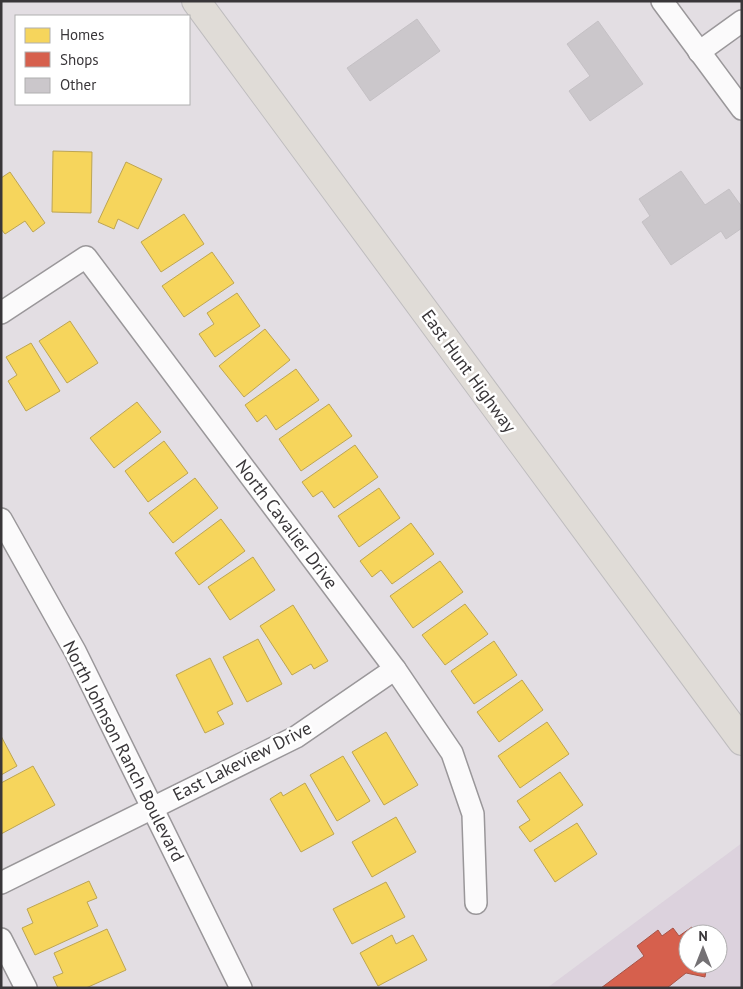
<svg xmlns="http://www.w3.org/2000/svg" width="743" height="989" viewBox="0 0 743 989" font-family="'PT Sans',sans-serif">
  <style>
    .built { fill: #dcd2dd; fill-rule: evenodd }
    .homes { fill: #f6d55c; stroke: #bda552 }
    .shops { fill: #d6604d; stroke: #a75347 }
    .building { fill: #cbc7cb; stroke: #c5c1c5 }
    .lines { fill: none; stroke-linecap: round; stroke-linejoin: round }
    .street-casing { stroke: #9a979a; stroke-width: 24 }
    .primary-casing { stroke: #bebcbe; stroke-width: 30 }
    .street { stroke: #fbfafb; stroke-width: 21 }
    .primary { stroke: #e0dcd7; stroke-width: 28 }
    .labels { text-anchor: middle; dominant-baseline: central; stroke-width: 5; stroke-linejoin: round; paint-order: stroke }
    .street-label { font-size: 18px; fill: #393639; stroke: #fff }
  </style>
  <rect width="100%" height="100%" fill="#e3dee3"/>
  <!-- built -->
  <path class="built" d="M742 843V988H547ZM688 934H718V964H688Z"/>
  <!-- homes -->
  <g class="homes">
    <polygon points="53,151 92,152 91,213 52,212"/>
    <polygon points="126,162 162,179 138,229 118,219 114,229 98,222"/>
    <polygon points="10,172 45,223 33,232 25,221 5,234 1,229 1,178"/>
    <polygon points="184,214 204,244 161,272 141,242"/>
    <polygon points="212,252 234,283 184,317 162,286"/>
    <polygon points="237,293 260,326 215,357 199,334 214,324 207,313"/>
    <polygon points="70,321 98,363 67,383 39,341"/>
    <polygon points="265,329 290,360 244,397 219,366"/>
    <polygon points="31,343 60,391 26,411 8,381 17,375 6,357"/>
    <polygon points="296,369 319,400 276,430 266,415 257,422 245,405"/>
    <polygon points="137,402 161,432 114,468 90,438"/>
    <polygon points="329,404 352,436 301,471 279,439"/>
    <polygon points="164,441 188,473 148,502 125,471"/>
    <polygon points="355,445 378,477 334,508 322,491 313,497 302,482"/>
    <polygon points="195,478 218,508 173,543 149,513"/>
    <polygon points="379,488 400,518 359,547 338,516"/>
    <polygon points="221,519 245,551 199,585 175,553"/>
    <polygon points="411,523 434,554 392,584 381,570 372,577 360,561"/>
    <polygon points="253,557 275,590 230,620 208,587"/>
    <polygon points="440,561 463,592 413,628 390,596"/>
    <polygon points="465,604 488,634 445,665 422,635"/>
    <polygon points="293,605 328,661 314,669 311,664 292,675 260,626"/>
    <polygon points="258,639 282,684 247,702 223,657"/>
    <polygon points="494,641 517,675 474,704 451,671"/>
    <polygon points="210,658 233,704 217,712 224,724 205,733 176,675"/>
    <polygon points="522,680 543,710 499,742 477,712"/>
    <polygon points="547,722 569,754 520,788 498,756"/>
    <polygon points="386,732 418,785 384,805 352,752"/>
    <polygon points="1,736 17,766 1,775"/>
    <polygon points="343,756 370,801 337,821 310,775"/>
    <polygon points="33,766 55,805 1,834 1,783"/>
    <polygon points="560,772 583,805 530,842 519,827 530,820 517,801"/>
    <polygon points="305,783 334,834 301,852 270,799 281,792 283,796"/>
    <polygon points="396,817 416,852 372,877 352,842"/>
    <polygon points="577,823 597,854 555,882 534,850"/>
    <polygon points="89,881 97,898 87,902 98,926 35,955 22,928 33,923 27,909"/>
    <polygon points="386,882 405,917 352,944 333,909"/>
    <polygon points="107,929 126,970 86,988 58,988 53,977 63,973 54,953"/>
    <polygon points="392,935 396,944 413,935 427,960 378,986 360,953"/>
  </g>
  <!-- shops -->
  <polygon class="shops" points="692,927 698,934 688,934 688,964 707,964 705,977 686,973 667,988 601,988 644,956 637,946 658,930 662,936 673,928 679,936"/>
  <!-- building -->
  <g class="building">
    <polygon points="417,19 440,51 370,101 347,68"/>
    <polygon points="598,21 643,84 590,121 569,91 590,76 567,44"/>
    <polygon points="681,171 705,205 729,189 742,207 742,228 726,239 721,231 671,265 642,222 650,216 639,199"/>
  </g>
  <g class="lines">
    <!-- street casing -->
    <g class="street-casing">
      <g id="street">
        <polyline points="662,1 742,109"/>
        <polyline points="699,52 742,21"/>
        <polyline points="1,313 86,257 395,669 452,753 473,814 476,903"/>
        <polyline points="1,519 75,651 241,988"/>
        <polyline points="1,883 296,737 395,669"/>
        <polyline points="1,939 26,988"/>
      </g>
    </g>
    <!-- primary casing -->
    <g class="primary-casing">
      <polyline id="primary" points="196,1 742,741"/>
    </g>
    <!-- street -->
    <use href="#street" class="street"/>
    <!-- primary -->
    <use href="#primary" class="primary"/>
  </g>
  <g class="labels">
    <!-- street labels -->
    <g class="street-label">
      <text transform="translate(469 371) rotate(54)">East Hunt Highway</text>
      <text transform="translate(287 524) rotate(53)">North Cavalier Drive</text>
      <text transform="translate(124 751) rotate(63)">North Johnson Ranch Boulevard</text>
      <text transform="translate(242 761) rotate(-27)">East Lakeview Drive</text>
    </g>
  </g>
  <!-- border -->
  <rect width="743" height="989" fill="none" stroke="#393639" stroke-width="5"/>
  <!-- legend -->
  <rect x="15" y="15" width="175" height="90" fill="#ffffff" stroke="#b0afb0"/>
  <rect x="25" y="28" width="25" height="15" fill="#f6d55c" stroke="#b0afb0"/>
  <text x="60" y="40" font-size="15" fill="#393639">Homes</text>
  <rect x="25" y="52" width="25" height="15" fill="#d6604d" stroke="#b0afb0"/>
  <text x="60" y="65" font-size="15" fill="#393639">Shops</text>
  <rect x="25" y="78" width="25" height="15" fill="#cbc7cb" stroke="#b0afb0"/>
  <text x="60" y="90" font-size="15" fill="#393639">Other</text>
  <!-- north arrow -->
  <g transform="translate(703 949)"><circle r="24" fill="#ffffff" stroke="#b0afb0"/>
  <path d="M0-4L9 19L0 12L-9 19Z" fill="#747174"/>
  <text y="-8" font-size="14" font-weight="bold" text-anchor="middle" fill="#393639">N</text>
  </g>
</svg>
